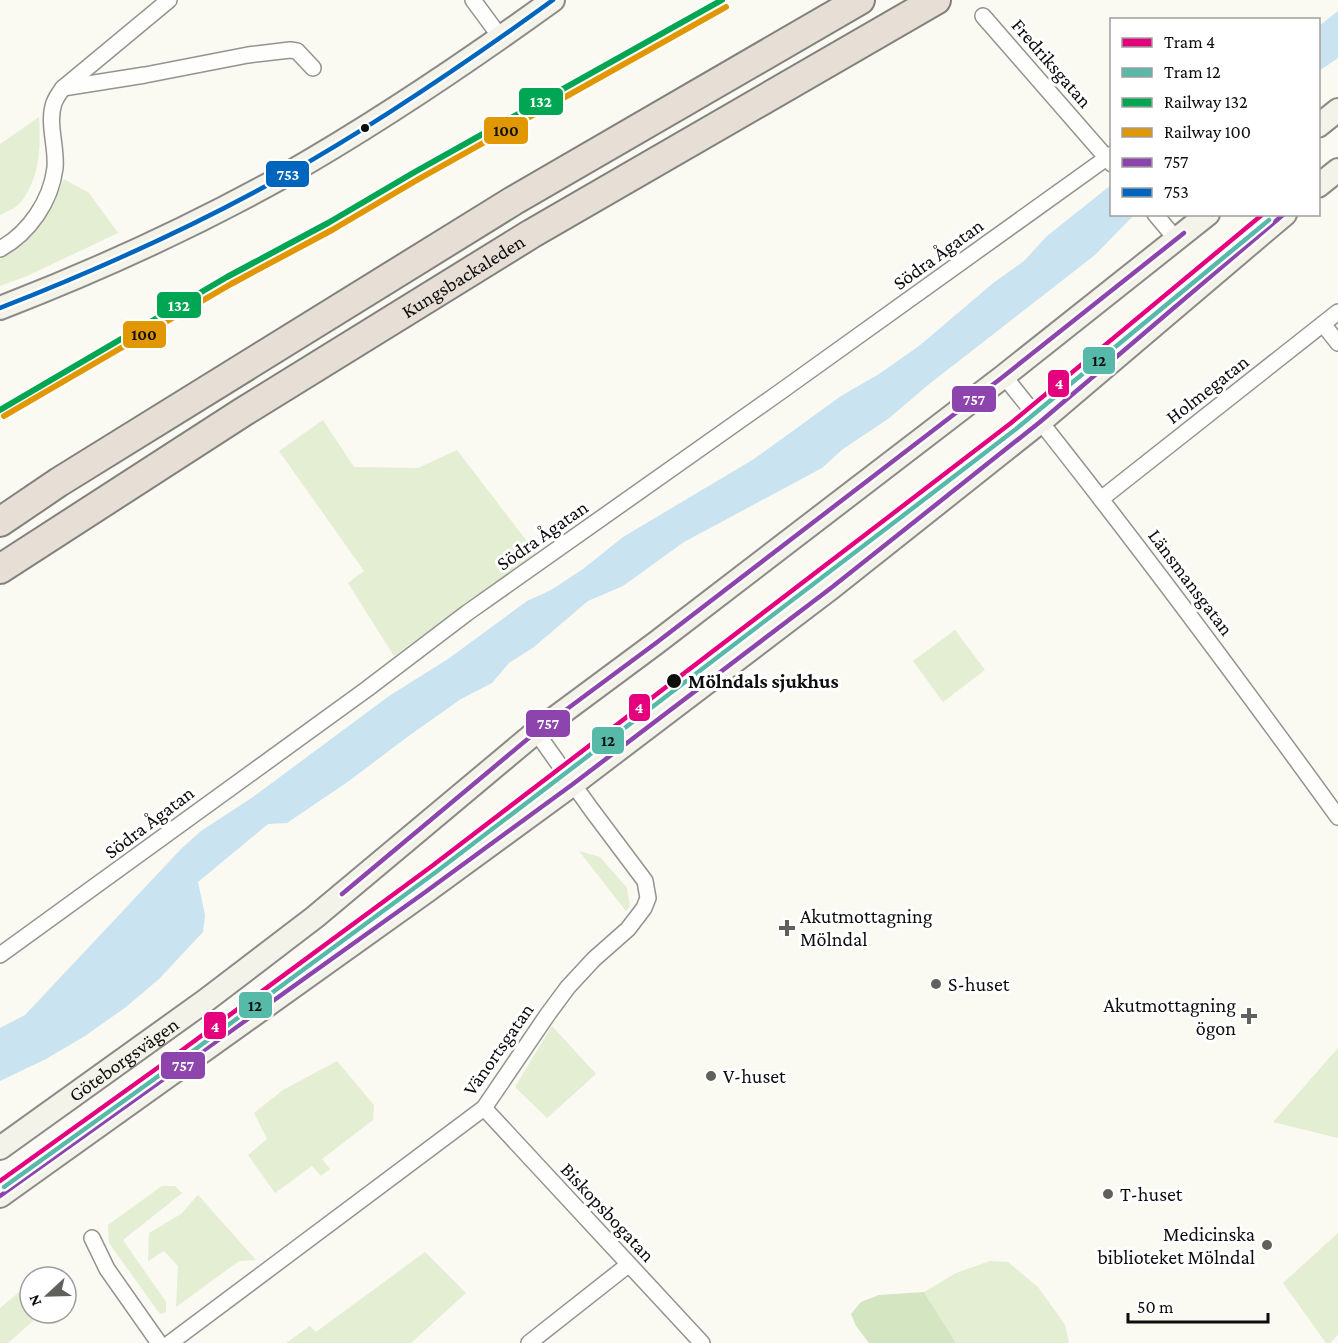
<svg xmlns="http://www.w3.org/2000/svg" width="1338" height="1343" viewBox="0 0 1338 1343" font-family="'Crimson Pro',serif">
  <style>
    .green { fill: #e3eed3 }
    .forest { fill: #d4e5c2 }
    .water { fill: #cae3f1 }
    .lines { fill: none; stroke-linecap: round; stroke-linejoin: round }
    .street-casing { stroke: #949390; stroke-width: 18 }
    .secondary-casing { stroke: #8a8a87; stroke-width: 26 }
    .highway-casing { stroke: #81817d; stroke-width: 32 }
    .street { stroke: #fefefd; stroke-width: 15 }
    .secondary { stroke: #f4f3ea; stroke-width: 22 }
    .highway { stroke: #e7dfd6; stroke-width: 28 }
    .bus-1-casing { stroke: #fff; stroke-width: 9 }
    .bus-2-casing { stroke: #fff; stroke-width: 9 }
    .bus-1 { stroke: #8e44ad; stroke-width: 4.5 }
    .bus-2 { stroke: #0065bd; stroke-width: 4.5 }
    .rail-1-casing { stroke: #fff; stroke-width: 10 }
    .rail-2-casing { stroke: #fff; stroke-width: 10 }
    .rail-1 { stroke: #00a651; stroke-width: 6 }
    .rail-2 { stroke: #e09701; stroke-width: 6 }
    .tram-1-casing { stroke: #fff; stroke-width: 9 }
    .tram-2-casing { stroke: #fff; stroke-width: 9 }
    .tram-1 { stroke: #e5007d; stroke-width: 4.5 }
    .tram-2 { stroke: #57b9a8; stroke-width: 4.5 }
    .bus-dot { fill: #0d0d0d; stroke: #fff; stroke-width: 2 }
    .poi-dot { fill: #60605d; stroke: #fff; stroke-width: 2 }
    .labels { text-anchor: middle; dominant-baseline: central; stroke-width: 6; stroke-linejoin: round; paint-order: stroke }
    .street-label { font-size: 20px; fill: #0d0d0d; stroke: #fff }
    .stop-label { font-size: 20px; font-weight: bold; fill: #0d0d0d; stroke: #fff; text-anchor: start }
    .poi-label { font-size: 20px; fill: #0d0d0d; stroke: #fff; text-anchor: start }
    .line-badge { stroke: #fff; stroke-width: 2 }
    .badge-label { font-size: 16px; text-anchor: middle; font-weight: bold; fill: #fff }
    .pale-badge-label { font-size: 16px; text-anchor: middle; font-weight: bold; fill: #111 }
  </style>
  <rect width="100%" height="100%" fill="#faf9f2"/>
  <!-- green -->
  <g class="green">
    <path d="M39 117C41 146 40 179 20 203 16 208 6 212 0 215V144Z"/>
    <path d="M64 179 89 193 118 233 27 276 0 286V259C37 240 48 215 64 179Z"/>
    <polygon points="323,420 354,467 418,468 457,450 536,553 394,656 348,583 364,571 279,451"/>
    <polygon points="955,630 985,670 943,702 913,661"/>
    <polygon points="579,851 600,857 627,888 630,906 626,911"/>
    <polygon points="552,1026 596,1074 547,1118 515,1087"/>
    <polygon points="1338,1048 1338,1138 1273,1122"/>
    <polygon points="337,1061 374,1105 373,1120 322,1159 330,1169 321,1176 312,1166 275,1193 248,1155 267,1139 254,1113 283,1090"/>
    <polygon points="162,1186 175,1186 182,1193 123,1240 166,1302 166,1312 160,1314 109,1243 108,1225"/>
    <polygon points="198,1195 256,1260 239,1261 176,1307 178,1266 164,1251 148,1261 149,1233 181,1214"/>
    <polygon points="1338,1233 1338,1335 1330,1343 1326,1343 1283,1283"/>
    <polygon points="425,1252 466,1293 411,1343 286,1343 310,1326 316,1332"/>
    <polygon points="990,1261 1008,1262 1038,1287 1065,1325 1069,1343 956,1343 924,1292 956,1273"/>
    <polygon points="23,1289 30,1299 30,1313 41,1314 8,1343 0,1343 0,1308"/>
  </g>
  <!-- forest -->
  <polygon class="forest" points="924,1292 956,1343 869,1343 856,1326 851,1314 861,1302 879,1295"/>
  <!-- water -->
  <g class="water">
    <polygon points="1338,11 1338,58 1319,71 1319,26"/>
    <polygon points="1111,185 1112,214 1134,215 1095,255 928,385 888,419 843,449 822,468 684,542 623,586 588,601 534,647 509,663 492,683 461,699 410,735 349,781 287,823 268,824 198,882 205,915 203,932 159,979 126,1007 85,1036 46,1059 0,1081 0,1028 25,1015 181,849 201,831 253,797 389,696 448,659 527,601 551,590 583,569 623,537 754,459 841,396 879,374 919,346 992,284 1024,261 1047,236"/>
  </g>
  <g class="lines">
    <!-- street casing -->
    <g class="street-casing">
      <g id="street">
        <polyline points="473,0 501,38"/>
        <polyline points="983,16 1112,164"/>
        <polyline points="63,88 145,75 248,55 290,50 297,51 313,68"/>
        <polyline points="1155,214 1176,239"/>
        <path d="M0 249C29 233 51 201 55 168 57 147 47 123 54 103 56 98 60 92 63 88L169 0"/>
        <polyline points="1323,324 1338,343"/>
        <path d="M1004 376C1120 520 1230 668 1338 817"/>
        <polyline points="1101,499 1338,312"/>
        <polyline points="0,955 367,689 467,613 780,392 1112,154"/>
        <polyline points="484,1108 702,1343"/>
        <polyline points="92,1238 107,1269 159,1343"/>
        <polyline points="170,1343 484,1108 548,1014 568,987 594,959 628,929 644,908 648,898 645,881 591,809 536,732"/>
        <polyline points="529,1343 628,1265"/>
      </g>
    </g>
    <!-- secondary casing -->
    <g class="secondary-casing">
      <g id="secondary">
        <polyline points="1318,126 1338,110"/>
        <polyline points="1318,186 1338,170"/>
        <path d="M0 308C96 271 194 226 284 176 377 123 466 63 553 0"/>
        <path id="s1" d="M0 1148 205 1001 315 917 536 732 656 643 1004 376 1208 214"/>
        <polyline points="0,1196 424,893 573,784 831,588 1040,422 1285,214"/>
      </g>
    </g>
    <!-- highway casing -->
    <g class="highway-casing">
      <g id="highway">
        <polyline points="0,522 59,482 513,201 860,0"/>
        <path id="s2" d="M0 569 243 412 531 234 936 0"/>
      </g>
    </g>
    <!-- street -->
    <use href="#street" class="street"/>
    <!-- secondary -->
    <use href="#secondary" class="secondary"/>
    <!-- highway -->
    <use href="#highway" class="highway"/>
    <!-- bus-1 casing -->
    <g class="bus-1-casing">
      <g id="bus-1">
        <polyline points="342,894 536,732 656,643 1004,376 1184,233"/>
        <polyline points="0,1196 424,893 573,784 831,588 1040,422 1284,214"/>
      </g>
    </g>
    <!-- bus-2 casing -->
    <g class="bus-2-casing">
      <path id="bus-2" d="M0 308C97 270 193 227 284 176 377 124 466 63 553 0"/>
    </g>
    <!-- bus-1 -->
    <use href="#bus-1" class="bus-1"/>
    <!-- bus-2 -->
    <use href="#bus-2" class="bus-2"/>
    <!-- rail-1 casing -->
    <g class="rail-1-casing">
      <polyline id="rail-1" points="0,410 227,277 328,223 413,173 722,0"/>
    </g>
    <!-- rail-2 casing -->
    <g class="rail-2-casing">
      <polyline id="rail-2" points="4,416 231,284 332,230 417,180 726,7"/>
    </g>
    <!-- rail-1 -->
    <use href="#rail-1" class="rail-1"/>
    <!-- rail-2 -->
    <use href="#rail-2" class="rail-2"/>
    <!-- tram-1 casing -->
    <g class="tram-1-casing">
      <polyline id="tram-1" points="0,1181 174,1056 432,866 891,515 1011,423 1263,214"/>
    </g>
    <!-- tram-2 casing -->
    <g class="tram-2-casing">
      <polyline id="tram-2" points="4,1187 178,1062 436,872 896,521 1016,429 1269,220"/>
    </g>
    <!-- tram-1 -->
    <use href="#tram-1" class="tram-1"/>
    <!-- tram-2 -->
    <use href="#tram-2" class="tram-2"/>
  </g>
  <!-- markers -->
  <g class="bus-dot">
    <circle cx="365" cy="128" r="5"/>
    <circle cx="674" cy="681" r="8"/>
  </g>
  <g class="poi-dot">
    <path d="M784 919h6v6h6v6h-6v6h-6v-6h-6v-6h6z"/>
    <circle cx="936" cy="984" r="6"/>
    <path d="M1246 1007h6v6h6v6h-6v6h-6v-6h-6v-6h6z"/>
    <circle cx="711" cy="1076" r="6"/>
    <circle cx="1108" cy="1194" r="6"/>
    <circle cx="1267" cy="1245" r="6"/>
  </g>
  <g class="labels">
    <!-- street labels -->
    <g class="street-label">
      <text transform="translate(1052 63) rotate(49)">Fredriksgatan</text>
      <text transform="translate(938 254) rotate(-36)">Södra Ågatan</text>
      <text stroke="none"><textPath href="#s2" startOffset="548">Kungsbackaleden</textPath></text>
      <text transform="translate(1207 389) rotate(-38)">Holmegatan</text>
      <text transform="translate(542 535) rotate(-35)">Södra Ågatan</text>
      <text transform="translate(1191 582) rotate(53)">Länsmansgatan</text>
      <text transform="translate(149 822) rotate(-37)">Södra Ågatan</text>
      <text transform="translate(498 1049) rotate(-55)">Vänortsgatan</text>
      <text stroke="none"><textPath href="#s1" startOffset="152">Göteborgsvägen</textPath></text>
      <text transform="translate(608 1212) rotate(47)">Biskopsbogatan</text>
    </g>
    <!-- stop labels -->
    <g class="stop-label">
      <text x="688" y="681">Mölndals sjukhus</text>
    </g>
    <!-- poi labels -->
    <g class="poi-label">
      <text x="800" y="916">Akutmottagning<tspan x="800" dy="23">Mölndal</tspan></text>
      <text x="948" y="984">S-huset</text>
      <text x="1236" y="1005" text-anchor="end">Akutmottagning<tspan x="1236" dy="23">ögon</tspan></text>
      <text x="723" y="1076">V-huset</text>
      <text x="1120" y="1194">T-huset</text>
      <text x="1255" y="1234" text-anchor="end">Medicinska<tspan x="1255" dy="23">biblioteket Mölndal</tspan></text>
    </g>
  </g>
  <g class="line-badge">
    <rect x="518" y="87" width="46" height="29" rx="6" fill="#00a651"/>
    <rect x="483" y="116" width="46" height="29" rx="6" fill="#e09701"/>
    <rect x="265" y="160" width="45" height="28" rx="6" fill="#0065bd"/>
    <rect x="156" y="291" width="46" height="28" rx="6" fill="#00a651"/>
    <rect x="122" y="320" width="45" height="29" rx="6" fill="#e09701"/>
    <rect x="1082" y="346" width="34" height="29" rx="6" fill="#57b9a8"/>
    <rect x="1047" y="369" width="23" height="29" rx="6" fill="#e5007d"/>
    <rect x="951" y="385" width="46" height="28" rx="6" fill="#8e44ad"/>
    <rect x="628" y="693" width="23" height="29" rx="6" fill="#e5007d"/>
    <rect x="525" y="709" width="46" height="29" rx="6" fill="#8e44ad"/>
    <rect x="591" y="726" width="34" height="29" rx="6" fill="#57b9a8"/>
    <rect x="238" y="991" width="35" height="28" rx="6" fill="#57b9a8"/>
    <rect x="203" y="1011" width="24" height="29" rx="6" fill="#e5007d"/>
    <rect x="160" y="1051" width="46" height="29" rx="6" fill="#8e44ad"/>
  </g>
  <g class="badge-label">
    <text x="541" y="107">132</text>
    <text x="288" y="180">753</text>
    <text x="179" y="311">132</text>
    <text x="1059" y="389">4</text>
    <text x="974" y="405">757</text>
    <text x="639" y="713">4</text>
    <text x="548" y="729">757</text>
    <text x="215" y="1032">4</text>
    <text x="183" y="1071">757</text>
  </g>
  <g class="pale-badge-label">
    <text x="506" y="136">100</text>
    <text x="144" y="340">100</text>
    <text x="1099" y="366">12</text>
    <text x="608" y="746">12</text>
    <text x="255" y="1011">12</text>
  </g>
  <!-- legend -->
  <rect x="1110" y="18" width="210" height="198" fill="#ffffff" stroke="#9e9e9e" stroke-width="1.5"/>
  <rect x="1122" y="38" width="30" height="9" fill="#e5007d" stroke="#9e9e9e" stroke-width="1.5"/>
  <text x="1164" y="48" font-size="18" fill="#0d0d0d">Tram 4</text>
  <rect x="1122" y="68" width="30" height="9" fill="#57b9a8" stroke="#9e9e9e" stroke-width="1.5"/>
  <text x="1164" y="78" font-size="18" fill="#0d0d0d">Tram 12</text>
  <rect x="1122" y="98" width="30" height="9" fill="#00a651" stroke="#9e9e9e" stroke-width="1.5"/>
  <text x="1164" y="108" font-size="18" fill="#0d0d0d">Railway 132</text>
  <rect x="1122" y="128" width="30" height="9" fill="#e09701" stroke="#9e9e9e" stroke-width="1.5"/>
  <text x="1164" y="138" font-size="18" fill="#0d0d0d">Railway 100</text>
  <rect x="1122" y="158" width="30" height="9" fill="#8e44ad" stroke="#9e9e9e" stroke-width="1.5"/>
  <text x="1164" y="168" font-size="18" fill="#0d0d0d">757</text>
  <rect x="1122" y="188" width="30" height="9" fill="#0065bd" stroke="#9e9e9e" stroke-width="1.5"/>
  <text x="1164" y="198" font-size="18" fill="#0d0d0d">753</text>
  <!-- north arrow -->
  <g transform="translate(48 1295) rotate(248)"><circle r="28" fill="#ffffff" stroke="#9e9e9e" stroke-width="1.5"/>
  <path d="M0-4.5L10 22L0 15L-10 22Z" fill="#60605d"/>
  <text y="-9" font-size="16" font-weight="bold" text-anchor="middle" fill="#0d0d0d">N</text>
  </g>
  <!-- scale -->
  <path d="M1128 1313v9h140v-9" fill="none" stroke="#0d0d0d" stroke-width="3"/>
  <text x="1137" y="1313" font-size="18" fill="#0d0d0d" stroke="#ffffff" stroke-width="4.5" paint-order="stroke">50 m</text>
</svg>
